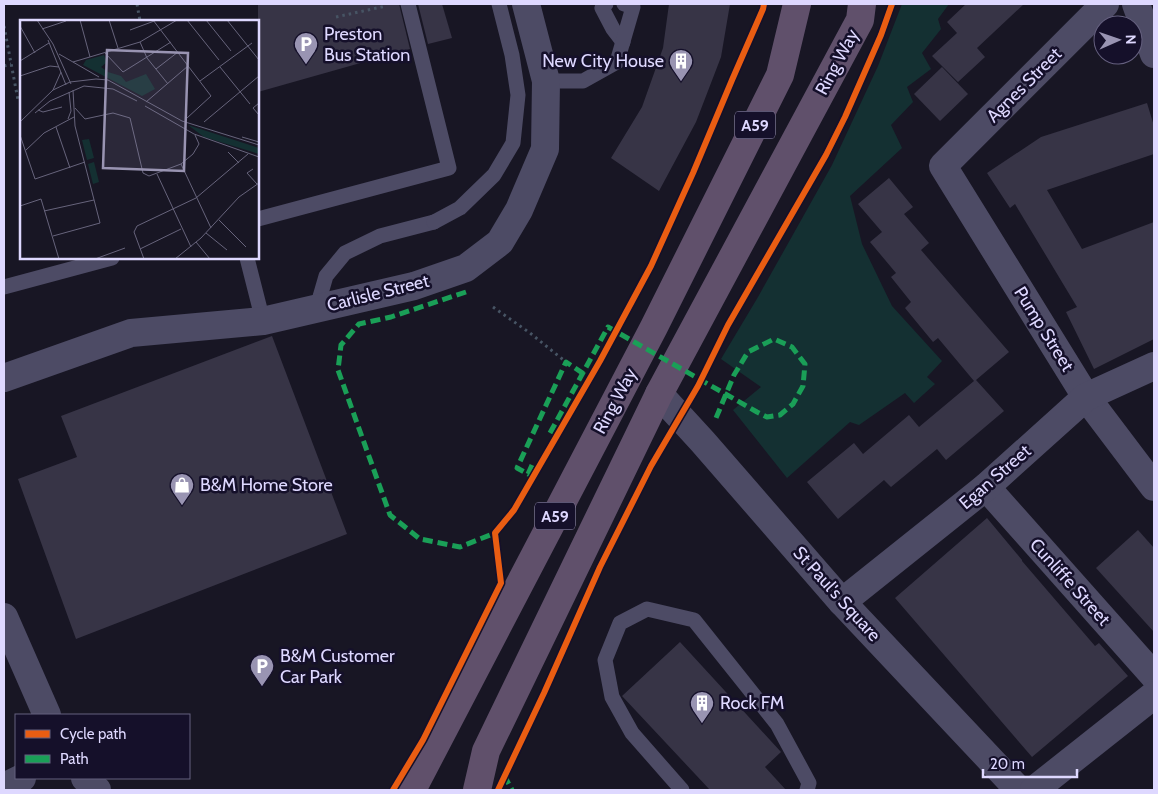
<svg xmlns="http://www.w3.org/2000/svg" width="1158" height="794" viewBox="0 0 1158 794" font-family="Cabin,sans-serif">
  <style>
    .green { fill: #143032 }
    .building { fill: #373446 }
    .lines { fill: none; stroke-linecap: round; stroke-linejoin: round }
    .path { stroke: #475464; stroke-width: 3; stroke-dasharray: 2.5 4; stroke-linecap: butt }
    .service { stroke: #4d4b65; stroke-width: 15 }
    .minor { stroke: #4d4b65; stroke-width: 28 }
    .tertiary { stroke: #4d4b65; stroke-width: 28 }
    .trunk { stroke: #60506b; stroke-width: 28 }
    .service-bridge { stroke: #4d4b65; stroke-width: 15 }
    .quiet { stroke: #1a9f57; stroke-width: 5; stroke-dasharray: 10 5; stroke-linecap: butt }
    .cycleway-casing { stroke: #15102a; stroke-width: 9 }
    .cycleway { stroke: #e95d12; stroke-width: 6 }
    .labels { text-anchor: middle; dominant-baseline: central; stroke-width: 5; stroke-linejoin: round; paint-order: stroke }
    .shield { fill: #15102a; stroke: #a29cbf; stroke-width: 1 }
    .shield-label { font-size: 16px; font-weight: bold; fill: #ded8ff }
    .poi-label { font-size: 18px; fill: #ded8ff; stroke: #15102a; text-anchor: start }
    .street-label { font-size: 18px; fill: #ded8ff; stroke: #15102a }
    .inset-road { fill: none; stroke: #67647c; stroke-width: 1 }
    .view { fill: #9994b2; fill-opacity: 0.15; stroke: #9994b2; stroke-width: 2.5 }
    .inset-edge { fill: none; stroke: #ded8ff; stroke-width: 2.5 }
  </style>
  <rect width="100%" height="100%" fill="#181624"/>
  <!-- green -->
  <polygon class="green" points="902,4 949,4 938,19 941,29 922,53 931,69 907,87 913,102 891,125 902,148 850,196 862,244 892,306 942,361 927,377 935,384 914,403 905,393 859,425 850,422 787,478 733,410 761,387 721,359 758,297 832,165 878,66"/>
  <!-- building -->
  <g class="building">
    <polygon points="258,4 399,4 410,49 258,92"/>
    <polygon points="418,4 442,4 452,38 428,44"/>
    <polygon points="669,4 730,4 721,57 696,122 659,191 611,158 642,107 663,48"/>
    <polygon points="966,4 1024,4 977,48 985,57 958,82 932,56 957,33 947,22"/>
    <polygon points="942,67 968,94 940,121 914,94"/>
    <polygon points="1147,103 1154,126 1154,154 1047,190 1082,249 1154,222 1154,339 1094,369 1066,312 1077,307 1015,204 1010,208 987,173 1041,137"/>
    <polygon points="889,178 913,207 904,214 929,243 921,250 1009,352 976,380 1004,411 946,460 937,449 891,487 884,480 838,519 807,482 854,443 863,454 909,415 919,427 974,381 938,338 933,342 905,308 911,302 891,277 896,273 870,242 882,232 858,204"/>
    <polygon points="272,336 347,534 76,639 18,479 77,457 61,416"/>
    <polygon points="987,518 1022,560 1022,561 1095,646 1099,643 1128,676 1032,757 895,598"/>
    <polygon points="1138,530 1154,548 1154,632 1096,568"/>
    <polygon points="680,642 781,752 765,767 786,790 710,790 622,696"/>
  </g>
  <g class="lines">
    <!-- path -->
    <g class="path">
      <polyline points="137,4 140,21"/>
      <polyline points="336,17 386,6"/>
      <polyline points="4,26 18,100"/>
      <polyline points="4,66 11,64"/>
      <polyline points="493,307 530,333 566,362"/>
    </g>
    <!-- service -->
    <g class="service">
      <polyline points="606,4 602,8 613,29 623,42"/>
      <polyline points="546,81 583,81 617,62 633,7 624,4"/>
      <polyline points="258,219 449,168 408,4"/>
      <polyline points="247,258 263,321"/>
      <polyline points="4,287 112,258"/>
      <polyline points="317,307 326,276 345,253 380,236 434,222"/>
      <polyline points="682,790 632,733 612,697 605,660 620,623 647,609 694,620 777,724 809,783 807,790"/>
    </g>
    <!-- minor -->
    <g class="minor">
      <polyline points="1105,4 943,166 1086,397 1154,487"/>
      <polyline points="4,378 131,333 263,321 414,286 466,268 500,242 519,210 545,149 546,81 526,4"/>
      <polyline points="659,394 703,442 842,602 1019,790"/>
      <polyline points="986,487 1154,676"/>
      <polyline points="842,602 986,487 1086,397 1154,366"/>
      <polyline points="4,617 47,715"/>
      <polyline points="85,778 97,790"/>
      <polyline points="4,787 22,778"/>
      <polyline points="1034,790 1154,695"/>
    </g>
    <!-- tertiary -->
    <polyline class="tertiary" points="1136,4 1154,54"/>
    <!-- trunk -->
    <g class="trunk">
      <polyline points="412,790 654,327 780,75 797,4"/>
      <polyline points="477,790 486,751 659,394 860,20 862,4"/>
    </g>
    <!-- service-bridge -->
    <polyline class="service-bridge" points="434,222 460,208 494,175 513,143 518,95 512,55 499,4"/>
    <!-- quiet -->
    <g class="quiet">
      <polyline points="466,292 391,317 359,324 341,345 338,370 390,515 420,539 460,547 495,533"/>
      <polyline points="550,433 608,327 757,412 767,417 780,415 793,404 803,386 805,364 792,347 774,339 748,352 734,375 716,418"/>
      <polyline points="532,465 528,474 517,468 566,362 590,378"/>
      <polyline points="504,775 512,790"/>
    </g>
    <!-- cycleway casing -->
    <g class="cycleway-casing">
      <g id="cycleway">
        <polyline points="393,790 423,740 501,583 495,533 514,510 600,361 651,266 693,173 732,80 763,9 764,4"/>
        <polyline points="498,790 544,693 600,567 651,466 698,386 728,325 826,155 845,117 881,35 892,4"/>
      </g>
    </g>
    <!-- cycleway -->
    <use href="#cycleway" class="cycleway"/>
  </g>
  <!-- icons -->
  <defs>
    <g id="parking-pin" transform="scale(1.25)"><path d="M0 17L-7.5 6A9.5 9.5 0 1 1 7.5 6Z" fill="#9994b2" stroke="#15102a"/><path d="M-3.5-5.5H1a3.5 3.5 0 0 1 0 7H-1V5.5H-3.5ZM-1-3.4V-.6H.8a1.4 1.4 0 0 0 0-2.8Z" fill="#fff"/></g>
    <g id="building-pin" transform="scale(1.25)"><path d="M0 17L-7.5 6A9.5 9.5 0 1 1 7.5 6Z" fill="#9994b2" stroke="#15102a"/><path d="M-4-6H4V6H1V3H-1V6H-4ZM-2.5-4.3h1.7v1.8h-1.7ZM.8-4.3h1.7v1.8H.8ZM-2.5-1h1.7V.8h-1.7ZM.8-1h1.7V.8H.8Z" fill="#fff"/></g>
    <g id="shop-pin" transform="scale(1.25)"><path d="M0 17L-7.5 6A9.5 9.5 0 1 1 7.5 6Z" fill="#9994b2" stroke="#15102a"/><path d="M-5-2.5h2.3a2.7 3.5 0 0 1 5.4 0H5L5.5 6h-11ZM-1.5-2.5h3a1.5 2.3 0 0 0-3 0Z" fill="#fff"/></g>
  </defs>
  <g fill-rule="evenodd">
    <use href="#parking-pin" x="306" y="44"/>
    <use href="#building-pin" x="681" y="61"/>
    <use href="#shop-pin" x="182" y="485"/>
    <use href="#parking-pin" x="262" y="666"/>
    <use href="#building-pin" x="702" y="703"/>
  </g>
  <g class="labels">
    <!-- shield labels -->
    <g class="shield">
      <rect x="735" y="111.5" width="40" height="27" rx="4"/>
      <rect x="535" y="502.5" width="40" height="27" rx="4"/>
    </g>
    <g class="shield-label">
      <text x="755" y="125">A59</text>
      <text x="555" y="516">A59</text>
    </g>
    <!-- poi labels -->
    <g class="poi-label">
      <text x="324" y="34">Preston<tspan x="324" dy="21">Bus Station</tspan></text>
      <text x="664" y="61" text-anchor="end">New City House</text>
      <text x="200" y="485">B&amp;M Home Store</text>
      <text x="280" y="656">B&amp;M Customer<tspan x="280" dy="21">Car Park</tspan></text>
      <text x="720" y="703">Rock FM</text>
    </g>
    <!-- street labels -->
    <g class="street-label">
      <text transform="translate(837 62) rotate(-62)">Ring Way</text>
      <text transform="translate(1024 85) rotate(-45)">Agnes Street</text>
      <text transform="translate(378 293) rotate(-14)">Carlisle Street</text>
      <text transform="translate(1044 329) rotate(58)">Pump Street</text>
      <text transform="translate(615 401) rotate(-62)">Ring Way</text>
      <text transform="translate(995 477) rotate(-41)">Egan Street</text>
      <text transform="translate(1070 582) rotate(48)">Cunliffe Street</text>
      <text transform="translate(837 594) rotate(48)">St Paul's Square</text>
    </g>
  </g>
  <!-- overview -->
  <g transform="translate(20 20)">
    <rect width="239" height="239" fill="#181624"/>
    <path d="M84 35 87 42 81 47 88 52 101 56 106 62 126 54 135 69 122 76 63 45 66 40ZM168 105 239 128V134L184 117ZM69 119 74 138 67 140 62 120ZM74 142 79 162 73 164 68 144Z" fill="#143032"/>
    <path class="inset-road" d="M17 0 33 24 51 64M60 0 70 37M89 0 98 28M133 0 191 76 167 98M167 0 199 40M186 0 211 31M207 0 239 40M0 6 15 33M22 9 46 1M110 10 137 0M28 20 46 65M120 22 127 38 148 64M85 33 103 52 151 22M39 34 79 57M0 41 29 23M53 42 120 22 157 0M200 47 230 84M136 49 158 32M0 56 30 46 39 47M180 61 232 23M33 70 41 52M126 82 168 46M239 83 233 88 239 95M125 86 174 114 239 137M55 88 65 99 93 93 110 98 123 153 129 156 161 144 173 134 179 124 175 115M18 90 23 92 42 87M15 93 30 81 64 66 93 69 117 81M48 99 51 91 49 72M0 102 33 70 50 62 76 59 88 60 162 101 239 125M184 102 239 56M36 107 50 148M0 115 15 159 65 142M222 117 239 122M6 130 24 113 54 97M208 132 219 143M161 144 191 208M233 149 227 153 237 164M137 154 171 227M0 186 21 179 39 239M24 191 74 180M199 200 226 227M186 213 207 230M33 216 80 203 55 106 53 70M176 222 190 239M120 229 161 209M75 239 105 228M124 239 114 212 117 206 176 178 228 134M155 239 181 218 219 177 239 163"/>
    <path class="view" d="M87 30 168 33 164 151 83 148Z"/>
    <rect width="239" height="239" class="inset-edge"/>
  </g>
  <!-- border -->
  <rect width="1158" height="794" fill="none" stroke="#ded8ff" stroke-width="10"/>
  <!-- legend -->
  <rect x="15" y="714" width="175" height="65" fill="#15102a" stroke="#65607f"/>
  <rect x="25" y="730" width="25" height="8" fill="#e95d12" stroke="#65607f"/>
  <text x="60" y="739" font-size="15" fill="#ded8ff">Cycle path</text>
  <rect x="25" y="755" width="25" height="8" fill="#1a9f57" stroke="#65607f"/>
  <text x="60" y="764" font-size="15" fill="#ded8ff">Path</text>
  <!-- north arrow -->
  <g transform="translate(1118 40) rotate(88)"><circle r="24" fill="#15102a" stroke="#65607f"/>
  <path d="M0-4L9 19L0 12L-9 19Z" fill="#9994b2"/>
  <text y="-8" font-size="14" font-weight="bold" text-anchor="middle" fill="#ded8ff">N</text>
  </g>
  <!-- scale -->
  <path d="M983 769v8h94v-8" fill="none" stroke="#ded8ff" stroke-width="2.5"/>
  <text x="990" y="769" font-size="15" fill="#ded8ff" stroke="#15102a" stroke-width="4" paint-order="stroke">20 m</text>
</svg>
